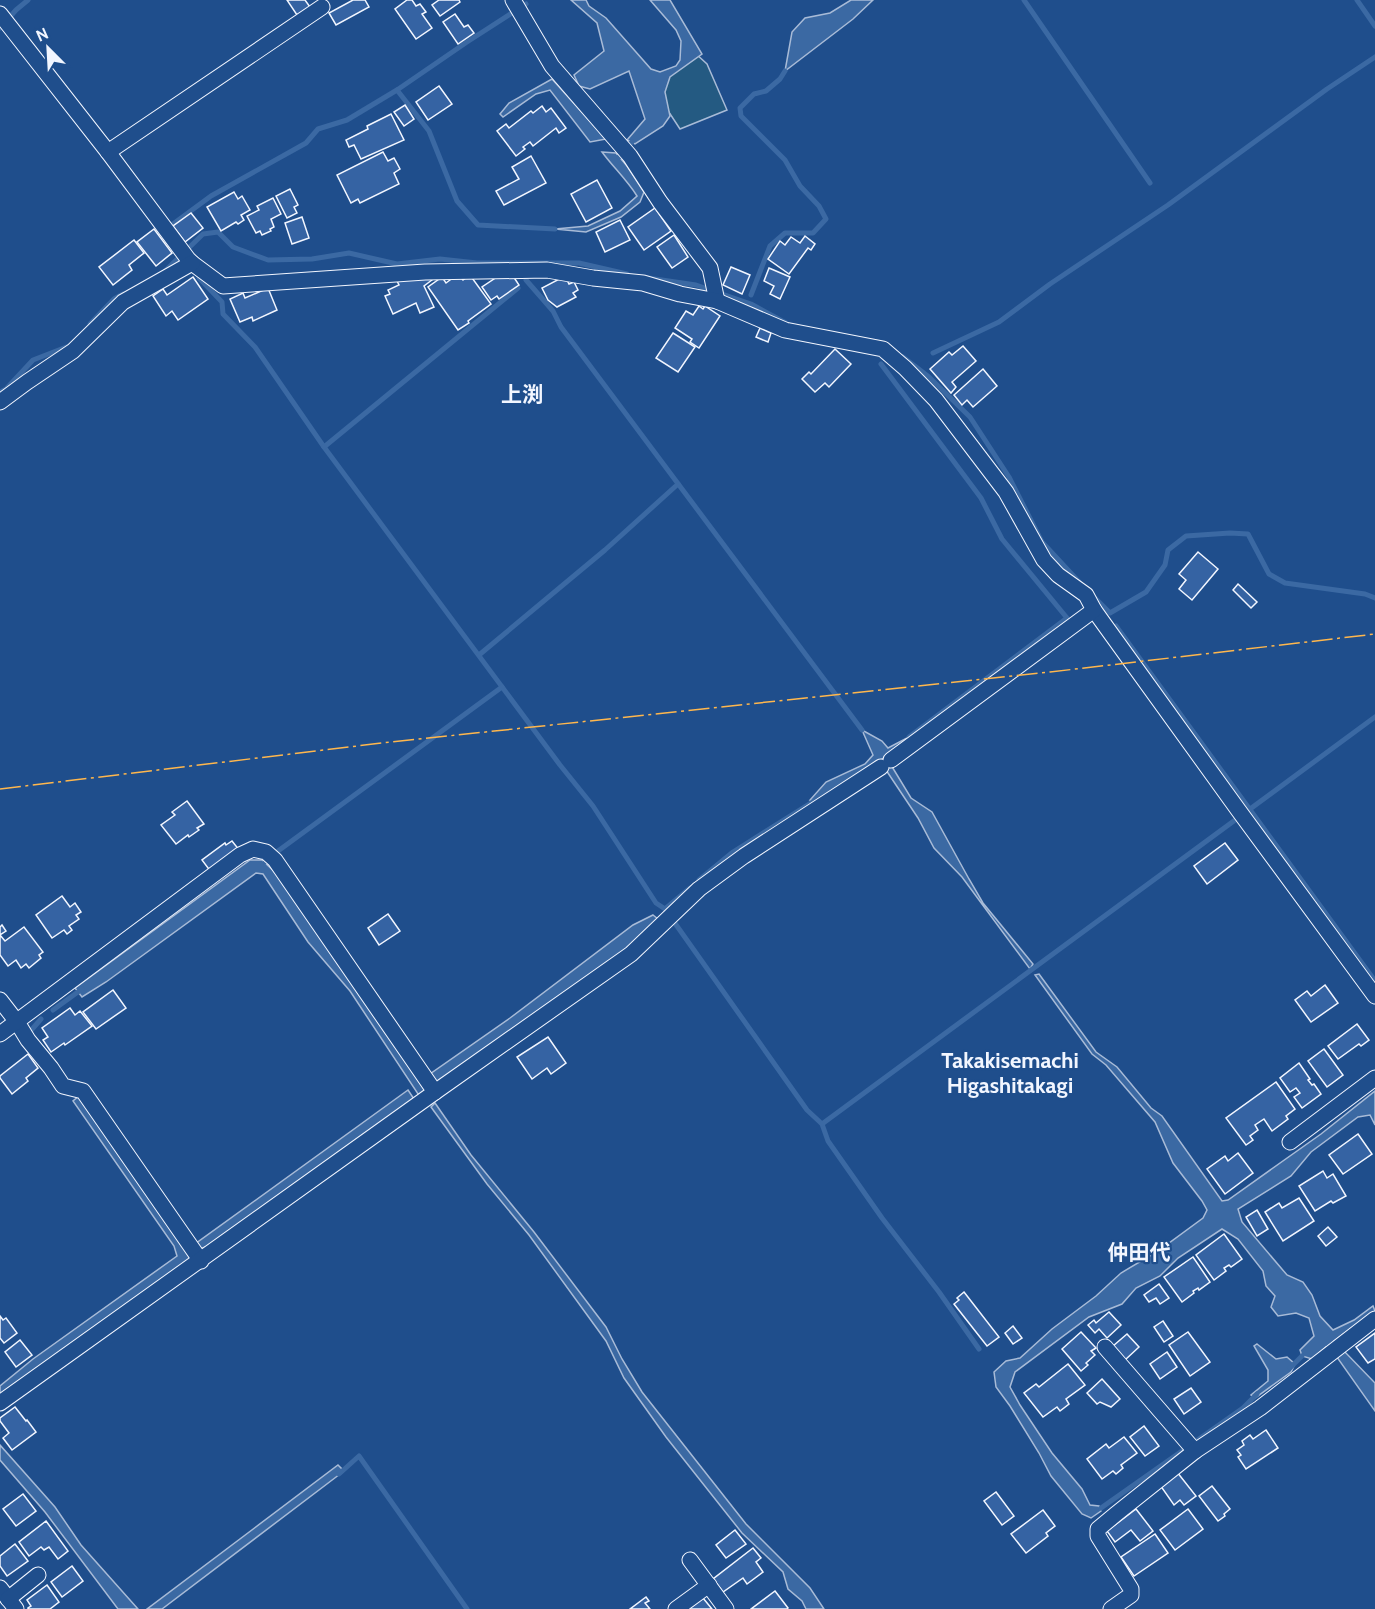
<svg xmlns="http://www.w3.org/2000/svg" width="1375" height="1609" viewBox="0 0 1375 1609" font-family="Cabin,'Noto Sans JP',sans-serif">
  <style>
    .green { fill: #245a82; stroke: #a8bbd7; stroke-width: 1.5 }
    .water { fill: #3b69a3; stroke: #a8bbd7; stroke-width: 1.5 }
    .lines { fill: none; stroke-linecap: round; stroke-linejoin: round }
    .stream { stroke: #3b69a3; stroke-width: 5 }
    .building { fill: #3563a3; stroke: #f2f6ff; stroke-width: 1.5 }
    .street-casing { stroke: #f2f6ff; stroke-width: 17 }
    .street { stroke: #1f4e8c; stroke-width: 15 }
    .power { stroke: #ffb74d; stroke-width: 1.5; stroke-dasharray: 21 4.5 3 4.5; stroke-linecap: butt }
    .labels { text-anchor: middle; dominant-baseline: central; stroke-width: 4.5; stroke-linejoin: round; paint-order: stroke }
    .neighbourhood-label { font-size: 21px; font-weight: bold; fill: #f2f6ff; stroke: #1f4e8c }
    .quarter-label { font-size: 22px; font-weight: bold; fill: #f2f6ff; stroke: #1f4e8c }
  </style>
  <rect width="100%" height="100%" fill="#1f4e8c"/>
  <!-- green -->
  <polygon class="green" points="695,53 707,64 727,110 680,129 653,88"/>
  <!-- water -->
  <g class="water">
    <polygon points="571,0 586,0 589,6 606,18 651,69 660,72 676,66 680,60 681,41 676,30 650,0 670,0 702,54 670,77 665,92 670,116 663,126 635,144 627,140 645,119 629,71 590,89 579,86 574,75 604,51 597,23"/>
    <polygon points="851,0 873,0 853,19 785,71 792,32 805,18 830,13"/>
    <polygon points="552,79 606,139 590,142 550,90 536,94 503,117 500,114 509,103"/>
    <path d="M602 152 616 153 627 166 644 192 640 202 621 217 586 232 555 229 588 226 620 211 637 196C627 180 613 167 602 152Z"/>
    <polygon points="862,730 882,741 888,748 909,737 902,746 817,802 810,800 826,782 865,764 873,755"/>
    <polygon points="891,765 911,798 932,812 969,879 983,903 1033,964 1030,969 962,877 934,848 918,818 886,770"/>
    <polygon points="250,860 262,860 279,876 426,1092 420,1097 350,991 308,942 263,874 256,873 106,982 82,997 75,988"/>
    <polygon points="653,915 658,919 626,951 437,1085 430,1074 510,1018 633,925"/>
    <polygon points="1039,974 1096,1052 1117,1067 1151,1108 1162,1116 1222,1201 1228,1200 1321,1134 1375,1091 1375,1125 1370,1115 1358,1117 1311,1152 1291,1176 1238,1209 1242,1222 1287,1275 1303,1282 1312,1295 1320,1316 1333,1330 1354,1320 1373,1306 1375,1311 1334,1341 1338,1348 1345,1352 1375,1383 1375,1411 1332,1350 1326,1347 1312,1359 1302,1356 1300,1350 1314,1336 1309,1318 1296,1313 1278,1316 1271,1307 1275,1296 1266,1286 1263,1271 1238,1239 1222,1229 1178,1258 1160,1276 1136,1288 1122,1304 1089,1317 1015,1372 1010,1387 1020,1405 1052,1453 1082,1489 1090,1505 1099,1506 1101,1511 1091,1518 1082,1514 1051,1476 1039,1453 1010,1406 996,1387 994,1372 1006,1361 1020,1358 1052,1329 1096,1296 1121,1273 1158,1251 1203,1218 1207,1210 1202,1201 1173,1163 1155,1122 1106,1065 1092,1054 1035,975"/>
    <polygon points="408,1090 414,1099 212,1245 199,1249 195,1244"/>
    <polygon points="80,1095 178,1235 190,1259 0,1396 0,1386 33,1359 177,1256 174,1246 73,1101"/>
    <polygon points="435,1103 471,1155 534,1232 606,1327 622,1359 642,1392 746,1524 810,1588 824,1609 806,1609 802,1601 788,1589 783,1572 742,1533 666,1437 624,1378 606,1341 529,1235 487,1184 431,1107"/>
    <polygon points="1257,1344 1276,1359 1287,1357 1295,1364 1291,1372 1255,1398 1251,1395 1268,1381 1268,1370 1254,1346"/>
    <polygon points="0,1445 55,1507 81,1545 138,1609 118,1609 45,1512 0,1460"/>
    <polygon points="338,1465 344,1471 162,1609 147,1609"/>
  </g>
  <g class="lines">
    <!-- stream -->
    <g class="stream">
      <polyline points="1024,0 1150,183"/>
      <polyline points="1357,0 1375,26"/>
      <polyline points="0,28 16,10 28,0"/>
      <polyline points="397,90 429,131 457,201 478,225 555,229"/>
      <polyline points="619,157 632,142"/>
      <polyline points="173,224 211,196 306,143 318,129 347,120 397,90 467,42 526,4"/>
      <polyline points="165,271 203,234 218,232 233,247 268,260 312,259 349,253 397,264 440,259 477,263 579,263 627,274"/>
      <polyline points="199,278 222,302 223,314 255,347 324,447 560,765 593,806 656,903 665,909"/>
      <polyline points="648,278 696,285 751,304 786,323"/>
      <polyline points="526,280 553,311 561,327 862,730"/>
      <polyline points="751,295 770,246 785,233 813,233 826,219 819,206 800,186 785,160 741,116 740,108 754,94 766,91 780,79 785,71"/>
      <polyline points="90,324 114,299 123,294"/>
      <polyline points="933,353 999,322 1050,284 1168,205 1327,89 1375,57"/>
      <polyline points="903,357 929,377 970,417 1009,477 1042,542 1080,583"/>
      <polyline points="881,364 981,498 1002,539 1067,618 909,737"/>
      <polyline points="0,392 6,389 33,360 69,346"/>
      <polyline points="324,447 518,288"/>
      <polyline points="1093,596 1110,613 1146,592 1165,565 1168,550 1186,536 1230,533 1248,534 1269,574 1285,583 1365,594 1375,598"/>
      <polyline points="1116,626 1375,981"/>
      <polyline points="479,655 605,550 678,484"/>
      <polyline points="265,862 278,851 502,687"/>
      <polyline points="699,880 733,852 814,801"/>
      <polyline points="667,911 665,909 690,888"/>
      <polyline points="672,919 807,1110 822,1124 828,1141 882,1218 939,1292 979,1349"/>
      <polyline points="53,1010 82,989"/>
      <polyline points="27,1035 41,1019"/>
      <polyline points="822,1124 1375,717"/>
      <polyline points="1290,1368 1302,1356"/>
      <polyline points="339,1474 359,1456 467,1609"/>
      <polyline points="1101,1508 1243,1408 1257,1394"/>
    </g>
  </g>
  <!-- building -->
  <g class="building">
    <polygon points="287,0 305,0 310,7 297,15"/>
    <polygon points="353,0 365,0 369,7 336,25 329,13"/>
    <polygon points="407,0 412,0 416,6 420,4 426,12 422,14 432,28 416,39 395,9"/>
    <polygon points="439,0 459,0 460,2 440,16 432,5"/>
    <polygon points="455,14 464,27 468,25 474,33 458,44 443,22"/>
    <polygon points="439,86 452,104 428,120 416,102"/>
    <polygon points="405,105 414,119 404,126 394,112"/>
    <polygon points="542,106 546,112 551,108 566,128 559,133 556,128 533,146 530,142 523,147 525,149 516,156 497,131 506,124 509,128 531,111 533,113"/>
    <polygon points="391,114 404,140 361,159 354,145 349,147 346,140 368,129 367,126"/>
    <polygon points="383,152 388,161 394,158 400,169 394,173 399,184 360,203 358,199 351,203 337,175"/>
    <polygon points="531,156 546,183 504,205 496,191 519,179 512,167"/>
    <polygon points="597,180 612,208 586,222 571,194"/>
    <polygon points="290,189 298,205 294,207 297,213 287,218 276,196"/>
    <polygon points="234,192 238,199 242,196 250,210 241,215 244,220 238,224 236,222 221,231 207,207"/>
    <polygon points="273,198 281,214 271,219 274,227 270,229 271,231 262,235 260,231 256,233 247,216 259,210 257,206"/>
    <polygon points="655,208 671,231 644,250 628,227"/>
    <polygon points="191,213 203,228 185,242 173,226"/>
    <polygon points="302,217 309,238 292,244 285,223"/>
    <polygon points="620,220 630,240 605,252 596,232"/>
    <polygon points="154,229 172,253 156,266 137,242"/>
    <polygon points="674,235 688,257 672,268 657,247"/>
    <polygon points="805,236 815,244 811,250 808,248 789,274 768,259 780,241 785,245 791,237 800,243"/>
    <polygon points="134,240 144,253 129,265 132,270 113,285 99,267"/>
    <polygon points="731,267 750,275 742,294 723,285"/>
    <polygon points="769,268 790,277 780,299 770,294 774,286 764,281"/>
    <polygon points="458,274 463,280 470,275 491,304 468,321 469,323 458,330 428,287 442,277 446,283"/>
    <polygon points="513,276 519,285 499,299 497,296 491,300 482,287 497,277"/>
    <polygon points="565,276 569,284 574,282 578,290 573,293 576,297 557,307 548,300 542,288"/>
    <polygon points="193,277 208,299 178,320 172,311 166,316 153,296 163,289 167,295"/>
    <polygon points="436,277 424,286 434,307 420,313 416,303 393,314 385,296 390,294 388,290 399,285 397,281"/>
    <polygon points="268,288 277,310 253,321 252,317 240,322 230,299 243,293 245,298"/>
    <polygon points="699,306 703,309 705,306 720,316 699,348 690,342 692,339 675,328 686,311 693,315"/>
    <polygon points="760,328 771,333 768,342 756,337"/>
    <polygon points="673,333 695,347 678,372 656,358"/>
    <polygon points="963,346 976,361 952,382 956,387 951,393 930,369 949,352 952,355"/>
    <polygon points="835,349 851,364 829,387 825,383 815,392 802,379 809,372 811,374"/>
    <polygon points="983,369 997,386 973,407 967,400 962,405 954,395"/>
    <polygon points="1198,552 1218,569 1192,600 1179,589 1186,580 1179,574"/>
    <polygon points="1238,584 1257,602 1251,608 1233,590"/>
    <polygon points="187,801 204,824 197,828 199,830 189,837 188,835 176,844 161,825 175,815 172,812"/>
    <polygon points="232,841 240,851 211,872 202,860 225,843 226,845"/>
    <polygon points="1225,843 1238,860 1207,884 1194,866"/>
    <polygon points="62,896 70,907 75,903 81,912 76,915 79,919 69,926 72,930 67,934 64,930 52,938 36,915"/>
    <polygon points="388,914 400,931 379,945 368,928"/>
    <polygon points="2,925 6,931 0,935 5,941 24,927 43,952 39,955 41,958 29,968 26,964 21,968 16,960 8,966 0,955 0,927"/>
    <polygon points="1325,985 1338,1003 1311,1022 1295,1000 1307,991 1311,996"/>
    <polygon points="113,990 126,1008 96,1029 83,1012"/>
    <polygon points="70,1008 75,1015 80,1011 92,1026 65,1045 64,1043 51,1052 43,1040 48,1037 42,1028"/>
    <polygon points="1357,1024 1369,1040 1361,1046 1359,1044 1338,1059 1328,1046"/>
    <polygon points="548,1037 566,1063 551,1074 547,1068 532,1079 517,1057"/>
    <polygon points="1324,1049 1343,1075 1327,1087 1308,1061"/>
    <polygon points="28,1054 38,1068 26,1078 28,1081 12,1094 0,1078 0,1076"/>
    <polygon points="1299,1063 1310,1079 1308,1080 1312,1085 1314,1084 1321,1094 1302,1108 1294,1097 1300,1093 1296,1088 1290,1092 1280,1078"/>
    <polygon points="1276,1082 1295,1109 1286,1116 1288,1119 1272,1131 1264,1119 1255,1125 1258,1130 1250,1136 1253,1140 1246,1145 1226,1118"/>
    <polygon points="1358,1134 1372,1154 1343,1174 1329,1155"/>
    <polygon points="1238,1153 1253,1173 1225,1194 1207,1169 1225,1156 1228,1161"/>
    <polygon points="1323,1171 1327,1178 1333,1174 1346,1196 1333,1203 1331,1201 1315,1211 1299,1186"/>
    <polygon points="1299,1198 1314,1221 1283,1241 1265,1212 1279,1203 1282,1208"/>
    <polygon points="1257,1210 1268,1229 1257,1236 1246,1217"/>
    <polygon points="1328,1227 1337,1237 1326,1246 1318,1236"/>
    <polygon points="1224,1234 1242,1259 1231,1267 1229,1265 1224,1268 1226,1271 1214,1280 1196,1255"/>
    <polygon points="1193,1257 1210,1282 1199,1290 1198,1288 1193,1291 1194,1293 1182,1302 1164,1277"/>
    <polygon points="1159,1284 1169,1298 1160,1304 1156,1298 1149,1302 1144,1295"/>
    <polygon points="964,1292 999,1337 987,1346 954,1304 959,1300 957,1298"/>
    <polygon points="1109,1312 1121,1325 1107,1338 1099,1329 1095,1333 1088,1325 1094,1320 1096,1323"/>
    <polygon points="0,1316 3,1320 6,1318 17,1333 4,1343 0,1338"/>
    <polygon points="1163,1321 1173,1336 1164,1342 1154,1327"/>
    <polygon points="1013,1326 1022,1338 1013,1344 1005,1333"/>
    <polygon points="1081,1332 1096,1348 1091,1351 1095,1355 1086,1363 1088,1365 1081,1371 1062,1349"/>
    <polygon points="1188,1332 1210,1362 1190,1376 1169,1345"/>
    <polygon points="1375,1333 1375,1359 1368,1363 1356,1347"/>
    <polygon points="1127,1334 1139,1347 1125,1360 1113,1346"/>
    <polygon points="20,1340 32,1355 16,1367 5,1352"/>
    <polygon points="1167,1352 1177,1367 1160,1379 1150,1364"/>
    <polygon points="1068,1364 1085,1385 1066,1399 1069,1404 1060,1411 1057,1407 1043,1417 1024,1393 1036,1384 1039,1387"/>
    <polygon points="1102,1379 1120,1399 1111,1407 1100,1402 1097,1404 1087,1393"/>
    <polygon points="1191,1388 1201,1402 1184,1414 1174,1399"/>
    <polygon points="15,1407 26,1421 27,1420 36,1432 12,1450 3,1438 9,1433 0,1421 0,1418"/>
    <polygon points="1144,1426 1159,1446 1145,1456 1130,1437"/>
    <polygon points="1266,1430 1278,1448 1246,1469 1238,1457 1241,1455 1237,1450 1244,1445 1242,1441 1250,1435 1253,1439"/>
    <polygon points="1124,1437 1137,1453 1121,1465 1123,1468 1116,1474 1113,1471 1102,1479 1087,1459 1106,1444 1109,1448"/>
    <polygon points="1177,1472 1196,1496 1184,1505 1180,1500 1174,1505 1160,1485"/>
    <polygon points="1212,1486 1230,1509 1224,1514 1225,1516 1218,1521 1199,1496"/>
    <polygon points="996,1492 1014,1516 1002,1525 984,1501"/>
    <polygon points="23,1494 36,1511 16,1526 3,1509"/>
    <polygon points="1136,1509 1153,1531 1140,1541 1131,1530 1115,1542 1107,1531"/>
    <polygon points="1188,1509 1203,1529 1175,1550 1160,1530"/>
    <polygon points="1043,1510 1055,1526 1046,1533 1048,1536 1026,1553 1011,1534"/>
    <polygon points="46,1521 68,1551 58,1559 49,1547 44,1550 41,1547 29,1556 19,1542"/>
    <polygon points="735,1530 746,1544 726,1558 716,1545"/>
    <polygon points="1155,1534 1168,1553 1134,1576 1121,1557"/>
    <polygon points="15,1544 28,1561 7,1576 0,1566 0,1556"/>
    <polygon points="753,1548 761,1558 756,1562 763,1572 747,1584 743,1578 723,1592 713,1579"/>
    <polygon points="72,1566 83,1581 62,1597 51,1582"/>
    <polygon points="47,1585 59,1602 50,1609 28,1609 28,1608 31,1606 27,1600"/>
    <polygon points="775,1591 788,1608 787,1609 751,1609"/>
    <polygon points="646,1597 649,1601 645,1603 650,1609 630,1609"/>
    <polygon points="703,1598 712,1609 688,1609"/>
  </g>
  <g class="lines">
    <!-- street casing -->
    <g class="street-casing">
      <g id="street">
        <polyline points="513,0 552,66 630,156 660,202 710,268 717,301"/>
        <polyline points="0,14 108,152 188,259 192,263 223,286 425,272 547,270 593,278 643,283 680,294 717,301 785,330 883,349 905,368 936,400 1006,492 1044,560 1058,575 1086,595 1094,610 1104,624 1239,811 1375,996"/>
        <polyline points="108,152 322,7"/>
        <polyline points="0,402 27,382 73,351 123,302 192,263"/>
        <polyline points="891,760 1094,610"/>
        <polyline points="0,1000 17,1022 28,1040 51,1068 63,1086 83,1091 201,1261"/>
        <polyline points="0,1034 240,855 253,849 266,852 275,860 435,1092"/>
        <polyline points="1290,1142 1375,1078"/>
        <polyline points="1105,1347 1195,1451"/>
        <polyline points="0,1403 435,1092 631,954 699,889 744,856 881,767"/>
        <polyline points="690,1560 726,1609"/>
        <polyline points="0,1588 16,1609"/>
        <polyline points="8,1599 38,1575"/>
        <polyline points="676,1609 709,1585"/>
        <polyline points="1111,1609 1131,1595 1131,1589 1098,1536 1098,1529 1116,1514 1195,1451 1260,1408 1375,1319"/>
      </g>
    </g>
    <!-- street -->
    <use href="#street" class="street"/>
    <!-- power -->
    <polyline class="power" points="0,789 382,743 1050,672 1375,634"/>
  </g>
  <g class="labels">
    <!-- neighbourhood labels -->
    <g class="neighbourhood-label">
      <text x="522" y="394">上渕</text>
      <text x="1139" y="1252">仲田代</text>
    </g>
    <!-- quarter labels -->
    <g class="quarter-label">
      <text x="1010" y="1060">Takakisemachi<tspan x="1010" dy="25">Higashitakagi</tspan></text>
    </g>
  </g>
  <!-- north arrow -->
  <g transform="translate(48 48) rotate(336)" stroke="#1f4e8c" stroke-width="4.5" paint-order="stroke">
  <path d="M0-4.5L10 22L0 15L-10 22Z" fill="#f2f6ff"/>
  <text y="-9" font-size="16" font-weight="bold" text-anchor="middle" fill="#f2f6ff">N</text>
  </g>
</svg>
